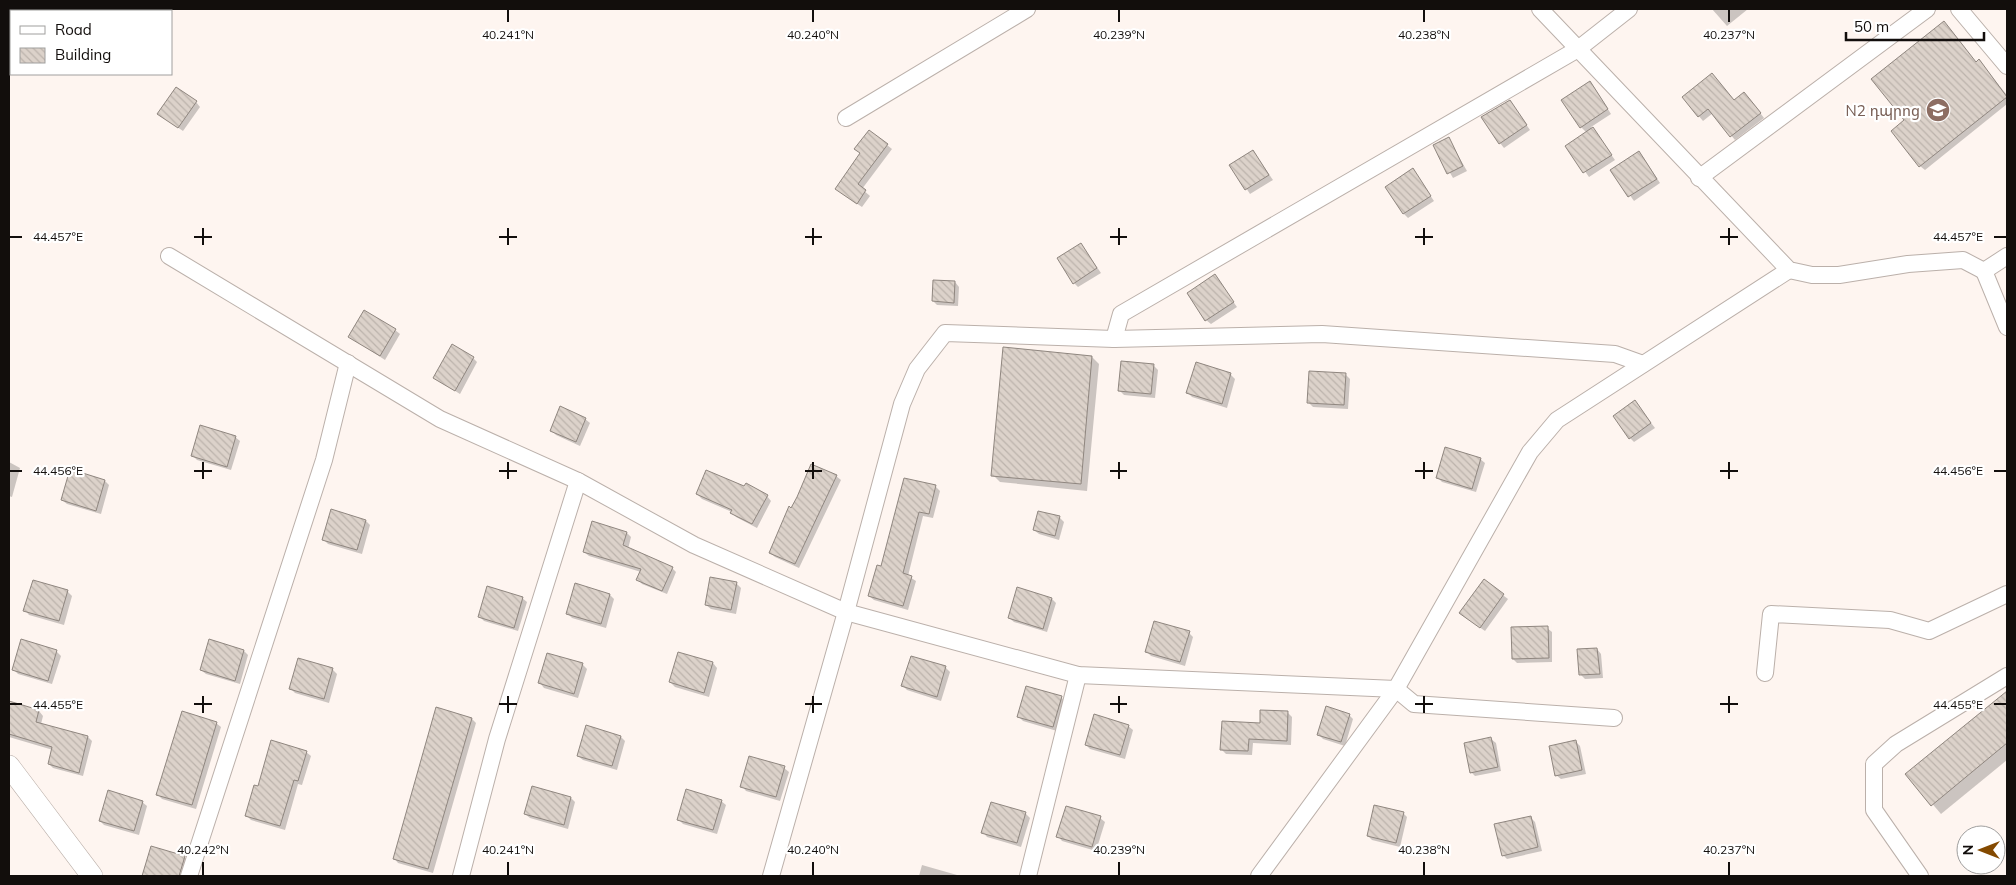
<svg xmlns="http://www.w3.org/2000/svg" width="2016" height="885" viewBox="0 0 2016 885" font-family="Mulish,'Noto Sans Armenian',sans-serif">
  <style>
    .shadow { fill: #0003 }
    .building { fill: url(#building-back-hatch); stroke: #8f867f }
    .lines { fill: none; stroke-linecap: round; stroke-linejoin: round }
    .minor-casing { stroke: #bbb0aa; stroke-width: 18 }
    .tertiary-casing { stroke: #bbb0aa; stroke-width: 22 }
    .minor { stroke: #fff; stroke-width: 16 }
    .tertiary { stroke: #fff; stroke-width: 21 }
    .ticks { fill: none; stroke: #120e0c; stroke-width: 2 }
    .labels { text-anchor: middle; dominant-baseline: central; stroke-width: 4.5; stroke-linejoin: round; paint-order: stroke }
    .education-label { font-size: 15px; fill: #785e54; stroke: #fff; text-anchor: end }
    .ticks-label { font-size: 12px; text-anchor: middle; fill: #120e0c; stroke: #fff; stroke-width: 4.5; stroke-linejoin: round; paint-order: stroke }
  </style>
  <defs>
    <pattern id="building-back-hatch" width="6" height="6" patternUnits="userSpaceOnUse" patternTransform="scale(1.25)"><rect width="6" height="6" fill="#dcd2ca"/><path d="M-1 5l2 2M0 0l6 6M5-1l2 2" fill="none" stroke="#bcb3ac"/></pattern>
  </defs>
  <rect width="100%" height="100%" fill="#fef5f0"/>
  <!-- shadow -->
  <g class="shadow">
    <polygon points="1712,9 1748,9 1727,26"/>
    <polygon points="1979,61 2007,95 2007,104 1925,170 1920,166"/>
    <polygon points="1594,87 1611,114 1591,127 1615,160 1589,177 1567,146 1587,133 1581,127"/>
    <polygon points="1683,97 1735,102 1749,98 1764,118 1735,140 1713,113 1703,121"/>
    <polygon points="1510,101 1530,130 1504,148 1500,143"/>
    <polygon points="196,102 200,107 183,131 164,118"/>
    <polygon points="1448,138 1467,171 1453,178 1434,145"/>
    <polygon points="887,145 892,149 862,189 870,196 862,207 841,193"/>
    <polygon points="1253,151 1273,180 1250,194 1231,165"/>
    <polygon points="1643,157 1660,183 1634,201 1612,170"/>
    <polygon points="1413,170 1434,201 1408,218 1404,214"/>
    <polygon points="1081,244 1101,273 1078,287 1074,283"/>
    <polygon points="1215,276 1237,307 1211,324 1206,320"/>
    <polygon points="955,282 959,287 958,306 937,305 933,301"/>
    <polygon points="395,330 400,334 385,360 350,337"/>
    <polygon points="1004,348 1092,357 1099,364 1087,491 1000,482 993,475"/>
    <polygon points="473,358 477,362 460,394 434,378"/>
    <polygon points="1154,366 1158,370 1155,398 1124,395 1119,390"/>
    <polygon points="1230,374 1235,379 1227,408 1192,397 1188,393"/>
    <polygon points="1345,374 1350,379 1348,409 1313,407 1308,402"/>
    <polygon points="1635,402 1655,428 1634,442 1630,438"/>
    <polygon points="585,419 590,423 580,446 556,435 551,430"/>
    <polygon points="235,437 240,441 231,470 197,460 193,456"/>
    <polygon points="1480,459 1485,463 1476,492 1442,482 1438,478"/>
    <polygon points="9,462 20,468 12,497 9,496"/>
    <polygon points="836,476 841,480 799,568 775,557 770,553"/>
    <polygon points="105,481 109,485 101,514 67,504 62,500"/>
    <polygon points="936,487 940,491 933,518 923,516 908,576 916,581 908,610 874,600 869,596 882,568"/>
    <polygon points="697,494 767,496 771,501 757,528 736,517 732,512 702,499"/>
    <polygon points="1059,517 1064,522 1059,540 1039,534 1034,530"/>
    <polygon points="366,521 370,525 362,554 328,544 323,539"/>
    <polygon points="627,533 631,537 628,549 672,568 676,572 667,594 642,584 638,579 641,572 589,556 584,552"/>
    <polygon points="1484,581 1508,599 1485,631 1465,617"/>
    <polygon points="736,583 741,588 736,614 711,609 706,605"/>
    <polygon points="576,585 610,595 614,599 606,628 572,618 567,613"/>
    <polygon points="67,591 72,596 64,625 29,615 25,610"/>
    <polygon points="522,598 527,602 518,631 484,621 480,617"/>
    <polygon points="1052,599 1056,603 1047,632 1014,622 1009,618"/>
    <polygon points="1547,628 1552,632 1552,662 1517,663 1513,659"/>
    <polygon points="1189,633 1193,637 1185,666 1151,656 1146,651"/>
    <polygon points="1597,649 1601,654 1603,678 1585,679 1581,675"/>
    <polygon points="56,651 61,656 52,684 18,674 14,670"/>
    <polygon points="244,651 248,655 240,684 206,674 201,670"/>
    <polygon points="679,653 713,663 717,668 709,697 675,687 670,682"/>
    <polygon points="299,659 333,670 337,674 329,703 295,693 290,688"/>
    <polygon points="582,664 587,669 578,698 544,688 540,683"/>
    <polygon points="945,667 950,672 941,701 907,690 903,686"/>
    <polygon points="2007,692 2007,760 1941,814 1907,774"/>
    <polygon points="1061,697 1065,702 1057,731 1023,721 1018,716"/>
    <polygon points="9,702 39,711 43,716 41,724 88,737 92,741 83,776 53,768 49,764 53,750 9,737"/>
    <polygon points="1288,713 1292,717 1291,745 1253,743 1252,755 1226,754 1222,750 1261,724"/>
    <polygon points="1349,715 1353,719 1345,746 1323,739 1319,735"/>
    <polygon points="472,719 476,723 433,873 398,863 394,858"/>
    <polygon points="216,723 221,727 196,809 162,799 157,794"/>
    <polygon points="1128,726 1133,730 1125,759 1090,749 1086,745"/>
    <polygon points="587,727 621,737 625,741 617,770 583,760 578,756"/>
    <polygon points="1491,739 1496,743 1501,771 1475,776 1471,772"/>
    <polygon points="1576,742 1580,746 1586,774 1561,779 1556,775"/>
    <polygon points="306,752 311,756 302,785 298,784 285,830 251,820 246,815 259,787"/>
    <polygon points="784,768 789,772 780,801 746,791 742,786"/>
    <polygon points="571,798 575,802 568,829 530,818 525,814"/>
    <polygon points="721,801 726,805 717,834 683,824 679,820"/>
    <polygon points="142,802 147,806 139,835 104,825 100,821"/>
    <polygon points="1025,813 1030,818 1021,847 987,837 983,832"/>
    <polygon points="1403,813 1407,817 1400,847 1372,840 1368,836"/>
    <polygon points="1530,817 1535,822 1542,851 1507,859 1503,855"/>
    <polygon points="1100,818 1105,822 1096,851 1062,841 1058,836"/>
    <polygon points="152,847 184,857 189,861 186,876 144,876"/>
    <polygon points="922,865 957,875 958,876 919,876"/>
  </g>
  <!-- building -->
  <g class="building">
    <polygon points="1944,21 1976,62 1979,59 2007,97 1919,167 1891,131 1904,120 1871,79"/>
    <polygon points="1712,73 1734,100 1744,92 1761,113 1730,137 1708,109 1698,117 1682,97"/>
    <polygon points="1590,81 1608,109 1580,128 1561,100"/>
    <polygon points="176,87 197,101 178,128 157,114"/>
    <polygon points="1510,100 1527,125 1499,144 1481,117"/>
    <polygon points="1593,127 1612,155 1583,173 1565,146"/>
    <polygon points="869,130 888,144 858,184 866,190 857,204 835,189 860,153 854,149"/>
    <polygon points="1449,137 1463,166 1447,174 1433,145"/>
    <polygon points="1253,150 1269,175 1245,190 1229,165"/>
    <polygon points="1639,151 1657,179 1628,197 1610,170"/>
    <polygon points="1413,168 1431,196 1403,214 1385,187"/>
    <polygon points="1081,243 1097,268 1073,284 1057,258"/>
    <polygon points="1215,274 1234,302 1205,321 1187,293"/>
    <polygon points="933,280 955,281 954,303 932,301"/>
    <polygon points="364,310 396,329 380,356 348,337"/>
    <polygon points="452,344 474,357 455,391 433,378"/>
    <polygon points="1003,347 1092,356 1081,484 991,476"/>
    <polygon points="1121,361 1154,364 1151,394 1118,391"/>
    <polygon points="1196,362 1231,373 1222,404 1186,393"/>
    <polygon points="1309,371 1346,373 1344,405 1307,403"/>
    <polygon points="1635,400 1651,423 1629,439 1613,416"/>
    <polygon points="560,406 586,418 576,442 550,431"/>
    <polygon points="200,425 236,436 227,467 191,456"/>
    <polygon points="1445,447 1481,458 1472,489 1436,478"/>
    <polygon points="811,464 837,475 795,564 769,553 789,506 791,508 797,497"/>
    <polygon points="70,469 105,480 96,511 61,500"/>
    <polygon points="706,470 744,486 746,483 768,495 752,524 730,513 732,510 696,494"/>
    <polygon points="904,478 936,485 929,514 919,512 903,573 912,576 903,606 868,596 877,565 881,566"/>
    <polygon points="331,509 366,520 357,550 322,540"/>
    <polygon points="1038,511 1060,516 1055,536 1033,530"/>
    <polygon points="592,521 627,532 623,545 673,567 662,591 636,580 641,569 583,552"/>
    <polygon points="710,577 737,582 731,610 705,605"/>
    <polygon points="1484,579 1504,594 1480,628 1459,613"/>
    <polygon points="33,580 68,590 59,621 23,611"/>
    <polygon points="575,583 610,594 601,624 566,614"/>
    <polygon points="487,586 523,597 514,628 478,617"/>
    <polygon points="1017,587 1052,598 1043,629 1008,618"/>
    <polygon points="1154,621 1190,631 1180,662 1145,652"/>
    <polygon points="1548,626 1549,658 1512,659 1511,627"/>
    <polygon points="21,639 57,650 48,681 12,670"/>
    <polygon points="209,639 244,650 235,681 200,670"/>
    <polygon points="1597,648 1600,674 1579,675 1577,649"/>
    <polygon points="678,652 713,662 704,693 669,682"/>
    <polygon points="547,653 583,663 574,694 538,683"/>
    <polygon points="911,656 946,666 937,697 901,686"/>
    <polygon points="298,658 333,668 324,699 289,689"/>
    <polygon points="1026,686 1062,696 1053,727 1017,717"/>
    <polygon points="2007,691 2007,743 1931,806 1905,774"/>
    <polygon points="9,701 39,710 36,722 88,736 79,773 48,764 52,747 9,734"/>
    <polygon points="1326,706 1350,714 1341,742 1317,735"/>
    <polygon points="436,707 472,718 428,869 393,859"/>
    <polygon points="1260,710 1288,711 1287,741 1249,739 1248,751 1220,750 1222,721 1260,723"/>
    <polygon points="182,711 217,722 192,805 156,795"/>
    <polygon points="1094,714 1129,725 1120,755 1085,745"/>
    <polygon points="586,725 621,736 612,766 577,756"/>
    <polygon points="1491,737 1498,767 1470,773 1464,743"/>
    <polygon points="271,740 307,751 298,781 294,780 280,826 245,816 254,785 258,786"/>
    <polygon points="1576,740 1582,770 1555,776 1549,746"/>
    <polygon points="749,756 785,766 776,797 740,787"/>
    <polygon points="532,786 571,797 564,825 524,814"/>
    <polygon points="686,789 722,800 713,830 677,820"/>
    <polygon points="108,790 143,801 134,831 99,821"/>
    <polygon points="991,802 1026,812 1017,843 981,833"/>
    <polygon points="1374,805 1404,812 1396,843 1367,836"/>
    <polygon points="1066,806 1101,816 1092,847 1056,837"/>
    <polygon points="1531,816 1538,847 1502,856 1494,824"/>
    <polygon points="151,846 185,856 179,876 142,876"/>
  </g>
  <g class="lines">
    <!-- minor casing -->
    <g class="minor-casing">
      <g id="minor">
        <polyline points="1540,9 1789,270 1812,275 1839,275 1908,264 1963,260 1984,271"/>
        <polyline points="1959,9 2007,66"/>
        <polyline points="846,118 1027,9"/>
        <polyline points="1699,178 1927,9"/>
        <polyline points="169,256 440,419 578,481 694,545 846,612 1078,675 1396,689 1414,704 1614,718"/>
        <polyline points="1984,271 2007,327"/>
        <polyline points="1984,271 2007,256"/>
        <polyline points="1114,339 1121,314 1578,49 1629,9"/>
        <polyline points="1765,673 1771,614 1890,620 1929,631 2007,594"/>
        <polyline points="189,876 324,460 348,363"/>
        <polyline points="461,876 497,739 578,481"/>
        <polyline points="771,876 846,612 902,404 917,369 945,333 1114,339 1322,334 1615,354 1643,364"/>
        <polyline points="1028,876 1078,675"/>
        <polyline points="1259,876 1396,689 1530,452 1557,420 1789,270"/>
        <polyline points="1920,876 1874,810 1874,764 1896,744 2007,676"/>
      </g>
    </g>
    <!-- tertiary casing -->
    <g class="tertiary-casing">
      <polyline id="tertiary" points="9,766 92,876"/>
    </g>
    <!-- minor -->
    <use href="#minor" class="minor"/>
    <!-- tertiary -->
    <use href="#tertiary" class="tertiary"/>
  </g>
  <!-- ticks -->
  <path class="ticks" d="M508 10V22M813 10V22M1119 10V22M1424 10V22M1729 10V22M203 228V245M508 228V245M813 228V245M1119 228V245M1424 228V245M1729 228V245M10 237H22M194 237H212M499 237H517M805 237H822M1110 237H1127M1415 237H1433M1720 237H1738M1994 237H2006M203 462V479M508 462V479M813 462V479M1119 462V479M1424 462V479M1729 462V479M10 471H22M194 471H212M499 471H517M805 471H822M1110 471H1127M1415 471H1433M1720 471H1738M1994 471H2006M203 696V713M508 696V713M813 696V713M1119 696V713M1424 696V713M1729 696V713M10 704H22M194 704H212M499 704H517M805 704H822M1110 704H1127M1415 704H1433M1720 704H1738M1994 704H2006M203 862V875M508 862V875M813 862V875M1119 862V875M1424 862V875M1729 862V875"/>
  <!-- icons -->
  <defs>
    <g id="school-disc" transform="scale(1.25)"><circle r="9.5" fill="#8d6e63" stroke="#fff"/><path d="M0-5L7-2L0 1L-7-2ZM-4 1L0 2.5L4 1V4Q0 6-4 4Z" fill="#fff"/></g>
  </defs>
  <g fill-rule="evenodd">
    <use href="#school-disc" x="1938" y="110"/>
  </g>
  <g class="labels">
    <!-- education labels -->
    <g class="education-label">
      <text x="1920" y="110">N2 դպրոց</text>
    </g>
  </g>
  <g class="ticks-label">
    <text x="508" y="39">40.241°N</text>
    <text x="813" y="39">40.240°N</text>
    <text x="1119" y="39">40.239°N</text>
    <text x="1424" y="39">40.238°N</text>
    <text x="1729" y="39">40.237°N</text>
    <text x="1958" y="241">44.457°E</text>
    <text x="58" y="241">44.457°E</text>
    <text x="1958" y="475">44.456°E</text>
    <text x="58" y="475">44.456°E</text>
    <text x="1958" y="709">44.455°E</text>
    <text x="58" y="709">44.455°E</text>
    <text x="203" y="854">40.242°N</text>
    <text x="508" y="854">40.241°N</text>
    <text x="813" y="854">40.240°N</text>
    <text x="1119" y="854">40.239°N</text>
    <text x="1424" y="854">40.238°N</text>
    <text x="1729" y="854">40.237°N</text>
  </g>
  <!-- border -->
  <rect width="2016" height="885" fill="none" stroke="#120e0c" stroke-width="20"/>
  <!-- legend -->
  <rect x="10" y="10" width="162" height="65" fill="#ffffff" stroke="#a09f9e"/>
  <rect x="20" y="26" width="25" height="8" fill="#ffffff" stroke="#a09f9e"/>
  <text x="55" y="35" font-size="15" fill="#120e0c">Road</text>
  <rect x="20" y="48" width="25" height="15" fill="url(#building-back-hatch)" stroke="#a09f9e"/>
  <text x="55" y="60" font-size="15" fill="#120e0c">Building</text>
  <!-- north arrow -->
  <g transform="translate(1981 850) rotate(270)"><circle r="24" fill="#ffffff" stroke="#a09f9e"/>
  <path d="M0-4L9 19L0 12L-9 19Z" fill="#844a00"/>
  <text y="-8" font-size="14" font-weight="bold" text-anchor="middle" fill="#120e0c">N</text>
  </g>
  <!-- scale -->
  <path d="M1846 32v8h138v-8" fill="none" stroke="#120e0c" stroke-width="2.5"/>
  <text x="1854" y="32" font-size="15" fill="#120e0c" stroke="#ffffff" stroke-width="4" paint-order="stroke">50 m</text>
</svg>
